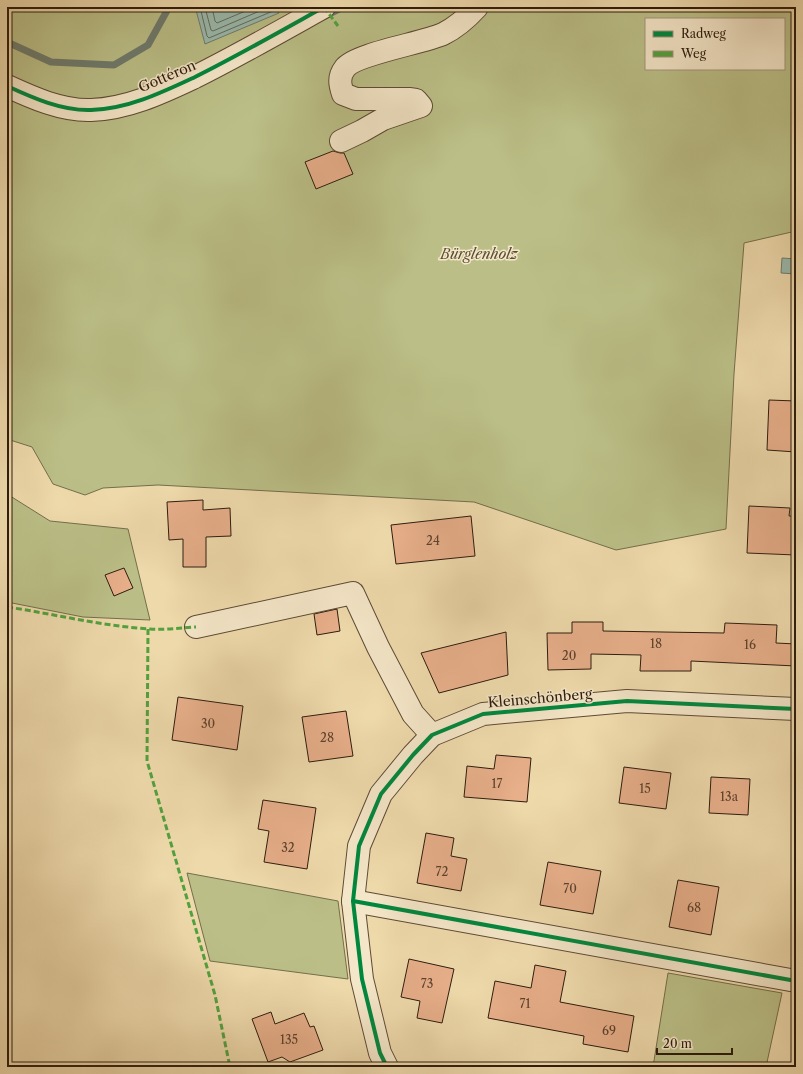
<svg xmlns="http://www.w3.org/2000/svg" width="803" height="1074" viewBox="0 0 803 1074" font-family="'Libre Caslon Text',serif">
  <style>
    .green { fill: #bbbf87; stroke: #746e4a; fill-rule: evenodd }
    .water { fill: #99baad; stroke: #6e7b6d }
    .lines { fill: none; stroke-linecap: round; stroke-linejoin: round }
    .shore { stroke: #636b5e; stroke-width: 1 }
    .stream { stroke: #6e7b6d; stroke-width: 7 }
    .building { fill: #e7af8a; stroke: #2d1c0e }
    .minor-casing { stroke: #5d4b35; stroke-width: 24 }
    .minor { stroke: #f4e6c8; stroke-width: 22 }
    .quiet { stroke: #52a13e; stroke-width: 3; stroke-dasharray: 6 3; stroke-linecap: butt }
    .cycleway-casing { stroke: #f4e6c8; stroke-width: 6 }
    .cycleway { stroke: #00873e; stroke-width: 4 }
    .labels { text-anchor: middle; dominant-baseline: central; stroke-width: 3; stroke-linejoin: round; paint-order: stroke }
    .number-label { font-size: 12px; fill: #5c412d }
    .street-label { font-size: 14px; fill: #2d1c0e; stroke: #f4e6c8 }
    .park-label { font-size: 14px; font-style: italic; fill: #584d32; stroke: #f4e6c8 }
  </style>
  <rect width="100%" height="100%" fill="#eed9ab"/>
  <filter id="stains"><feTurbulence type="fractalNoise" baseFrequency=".005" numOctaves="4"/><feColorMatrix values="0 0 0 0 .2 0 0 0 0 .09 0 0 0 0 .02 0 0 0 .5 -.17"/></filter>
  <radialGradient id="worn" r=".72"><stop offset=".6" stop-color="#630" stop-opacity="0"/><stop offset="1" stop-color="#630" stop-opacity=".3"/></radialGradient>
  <!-- green -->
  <g class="green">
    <path d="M7 7H796V231L744 243 734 374 726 529 616 550 474 502 158 485 103 488 85 495 53 484 32 447 7 439ZM646 19H784V69H646Z"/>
    <polygon points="7,494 50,521 128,529 150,620 83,617 7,602"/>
    <polygon points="187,873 338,901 348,979 210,961"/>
    <polygon points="668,973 782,993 766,1067 653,1067"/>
  </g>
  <!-- water -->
  <g class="water">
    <polygon points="198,7 277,7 279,13 205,44 196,10"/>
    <polygon points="782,258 796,259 796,274 781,273"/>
  </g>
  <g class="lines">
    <!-- shore -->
    <g class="shore">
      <polyline points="201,7 201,11 207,36 209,38 273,11 274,7"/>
      <polyline points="206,7 206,11 211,30 213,31 269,7"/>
      <polyline points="212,7 215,21 217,23 255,7"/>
    </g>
    <!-- stream -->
    <g class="stream">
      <polyline points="325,16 343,7"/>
      <polyline points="7,42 51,62 114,65 148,45 169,7"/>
    </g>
  </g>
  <!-- building -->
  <g class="building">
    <polygon points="333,151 340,153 344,153 353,174 316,189 305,162"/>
    <polygon points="769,400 796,401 796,452 767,450"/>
    <polygon points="203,500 203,510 230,508 231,536 206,537 206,567 183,567 183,539 169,540 167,502"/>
    <polygon points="749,506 790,508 789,516 796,516 796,555 747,553"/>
    <polygon points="471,516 475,556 396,564 391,525"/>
    <polygon points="124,568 133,588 114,596 105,575"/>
    <polygon points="337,609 340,631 317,635 314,614"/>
    <polygon points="572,622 603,622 603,631 724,633 725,623 777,625 776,643 796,644 796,666 691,661 691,671 640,671 641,655 591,654 591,669 548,670 547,633 572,633"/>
    <polygon points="506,632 508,675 439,693 421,653"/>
    <polygon points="178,697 243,706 237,750 172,740"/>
    <polygon points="346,711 353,756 309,762 302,717"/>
    <polygon points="496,755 531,758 527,802 464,797 467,766 494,769"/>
    <polygon points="624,767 671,773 666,809 619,803"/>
    <polygon points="711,777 750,779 748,815 709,813"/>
    <polygon points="263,800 316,808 307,869 264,862 269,831 258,829"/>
    <polygon points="426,833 454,838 451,856 467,859 461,891 417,883"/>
    <polygon points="548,862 601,871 593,914 540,905"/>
    <polygon points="678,880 719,887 711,935 669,927"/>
    <polygon points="409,959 454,969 442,1023 417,1018 420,1001 401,997"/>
    <polygon points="535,965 566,971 560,1002 634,1016 628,1052 583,1044 584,1036 488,1018 495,981 531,988"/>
    <polygon points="271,1012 275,1024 304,1013 310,1027 314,1026 323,1050 290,1062 282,1057 268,1062 252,1019"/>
  </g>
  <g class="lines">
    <!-- minor casing -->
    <g class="minor-casing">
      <g id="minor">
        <path d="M7 86C33 98 62 111 91 110 128 109 163 92 195 77 239 55 281 31 324 7"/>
        <path d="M341 141 362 131 383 119 421 106 416 100 409 99H356L343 94C340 85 338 77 345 68 355 54 423 43 443 34 457 27 467 18 477 7"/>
        <polyline points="196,627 353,593 378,647 413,714 432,735"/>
        <polyline points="353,901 796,981"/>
        <polyline points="387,1067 380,1053 362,979 353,901 359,846 381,794 413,755 432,735 483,714 627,701 796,709"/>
      </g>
    </g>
    <!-- minor -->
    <use href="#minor" class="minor"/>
    <!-- quiet -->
    <g class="quiet">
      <polyline points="324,7 338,26"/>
      <path d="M7 607C55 614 101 626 150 629 165 630 180 628 196 627"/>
      <polyline points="148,629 147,761 215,995 230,1067"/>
    </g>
    <!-- cycleway casing -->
    <g class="cycleway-casing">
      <g id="cycleway">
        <path d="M7 86C33 98 62 111 91 110 128 109 163 92 195 77 239 55 281 31 324 7"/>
        <polyline points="353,901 796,981"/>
        <polyline points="387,1067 380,1053 362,979 353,901 359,846 381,794 413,755 432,735 483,714 627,701 796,709"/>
      </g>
    </g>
    <!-- cycleway -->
    <use href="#cycleway" class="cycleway"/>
  </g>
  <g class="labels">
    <!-- number labels -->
    <g class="number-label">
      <text x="433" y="540">24</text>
      <text x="656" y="643">18</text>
      <text x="750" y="644">16</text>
      <text x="569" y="655">20</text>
      <text x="208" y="723">30</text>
      <text x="327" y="737">28</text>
      <text x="497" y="783">17</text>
      <text x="645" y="788">15</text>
      <text x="729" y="796">13a</text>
      <text x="288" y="847">32</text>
      <text x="442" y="871">72</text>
      <text x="570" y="888">70</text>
      <text x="694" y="907">68</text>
      <text x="427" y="983">73</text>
      <text x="525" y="1003">71</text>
      <text x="609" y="1030">69</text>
      <text x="289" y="1039">135</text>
    </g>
    <!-- street labels -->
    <g class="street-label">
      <text transform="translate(167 76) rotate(-23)">Gottéron</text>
      <text transform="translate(540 698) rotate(-5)">Kleinschönberg</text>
    </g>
    <!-- park labels -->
    <g class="park-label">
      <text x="479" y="254">Bürglenholz</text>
    </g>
  </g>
  <!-- margin -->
  <rect width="803" height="1074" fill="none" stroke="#eed9ab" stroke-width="24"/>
  <rect x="8" y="8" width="787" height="1058" fill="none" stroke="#2d1c0e" stroke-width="2"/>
  <rect x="12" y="12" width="779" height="1050" fill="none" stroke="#2d1c0e"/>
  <!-- legend -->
  <rect x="645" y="18" width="140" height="52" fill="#f4e6c8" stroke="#a4957e"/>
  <rect x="653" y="31" width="20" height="6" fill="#00873e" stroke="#a4957e"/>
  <text x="681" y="38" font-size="12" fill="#2d1c0e">Radweg</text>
  <rect x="653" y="51" width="20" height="6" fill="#52a13e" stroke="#a4957e"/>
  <text x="681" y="58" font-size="12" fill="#2d1c0e">Weg</text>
  <!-- scale -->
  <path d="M657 1048v6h75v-6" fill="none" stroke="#2d1c0e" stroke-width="2"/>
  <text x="663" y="1048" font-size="12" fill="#2d1c0e" stroke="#f4e6c8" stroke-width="3" paint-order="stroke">20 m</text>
  <rect width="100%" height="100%" filter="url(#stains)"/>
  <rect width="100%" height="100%" fill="url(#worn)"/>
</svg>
